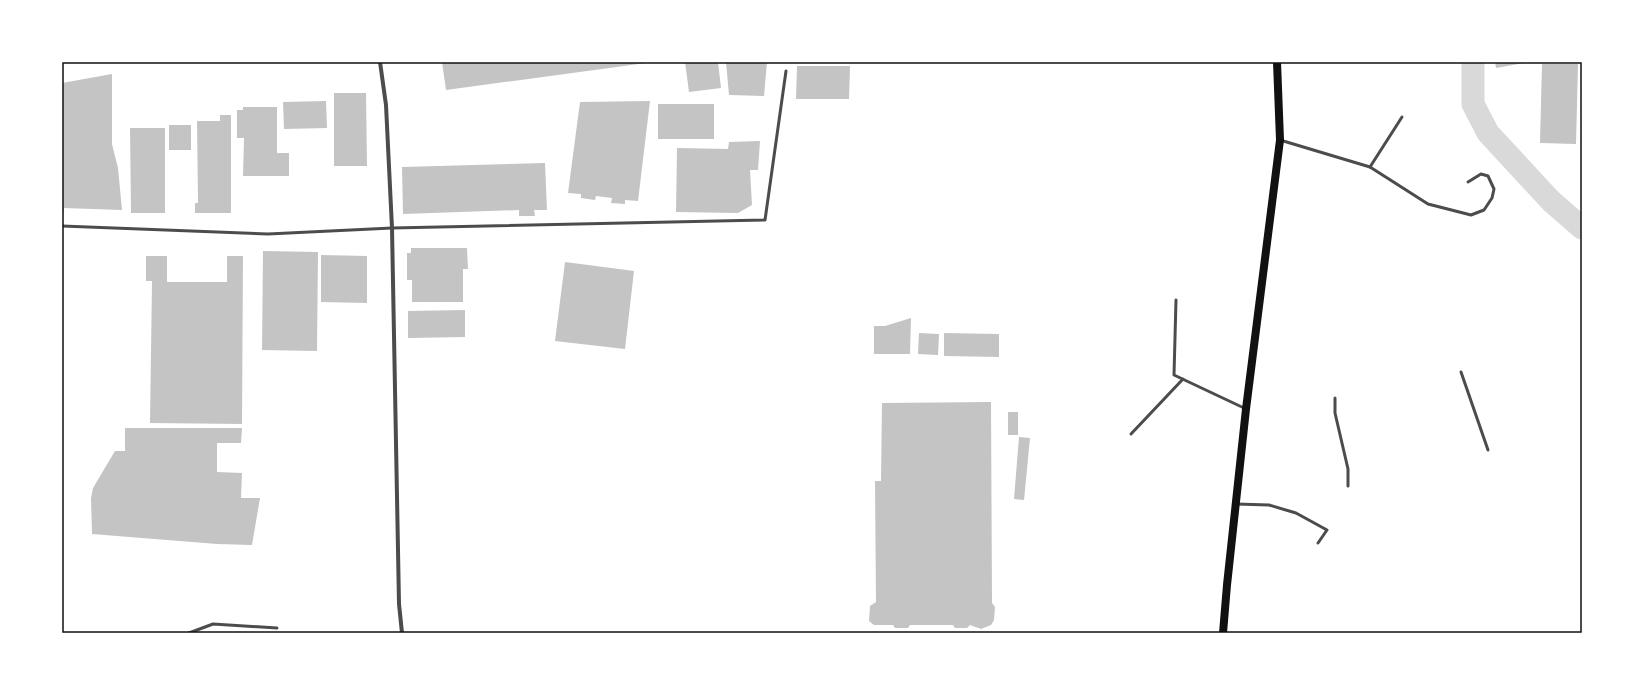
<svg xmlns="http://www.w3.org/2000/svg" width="1644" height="695" viewBox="0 0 1644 695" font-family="'Sofia Sans Condensed',sans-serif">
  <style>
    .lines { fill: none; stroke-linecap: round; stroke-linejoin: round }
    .river { stroke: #d9d9d9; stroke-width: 23 }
    .building { fill: #c4c4c4 }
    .service { stroke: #4c4c4c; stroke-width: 3 }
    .minor { stroke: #4c4c4c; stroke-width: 4 }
    .secondary { stroke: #111; stroke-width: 8 }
    .neatline { fill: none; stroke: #111; stroke-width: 1.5 }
  </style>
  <rect width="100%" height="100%" fill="#fff"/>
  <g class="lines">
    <!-- river -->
    <polyline class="river" points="1473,62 1473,104 1488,133 1551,201 1582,228"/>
  </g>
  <!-- building -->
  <g class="building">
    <polygon points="442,62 646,62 646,63 446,90"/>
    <polygon points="685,62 718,62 721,88 689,92"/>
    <polygon points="726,62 767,62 764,96 729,95"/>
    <polygon points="1495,62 1524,62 1524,63 1496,68"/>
    <polygon points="1542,64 1578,64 1576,144 1540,143"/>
    <polygon points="797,66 850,66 849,99 796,99"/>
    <polygon points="112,74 112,144 118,168 122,210 64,208 64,213 62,213 62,83"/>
    <polygon points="334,93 366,93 367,166 334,166"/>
    <polygon points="326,101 327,128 284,129 283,102"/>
    <polygon points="650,101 638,201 625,200 625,204 611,203 612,198 596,196 595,200 581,198 581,194 568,193 580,102"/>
    <rect x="658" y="104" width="56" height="35"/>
    <polygon points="243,107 277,107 277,153 289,153 289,176 243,176 244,138 237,138 237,110 243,110"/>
    <polygon points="220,115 231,115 231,213 195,213 195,203 198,203 197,121 220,121"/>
    <rect x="169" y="125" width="22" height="25"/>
    <polygon points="130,128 165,128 165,213 131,213"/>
    <polygon points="760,141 758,170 750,170 752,205 738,213 676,212 677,148 728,149 729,142"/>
    <polygon points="545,163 547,210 534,210 535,216 519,216 519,210 403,214 402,167"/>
    <polygon points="411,248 467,248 468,269 463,269 463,302 412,302 412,280 407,280 407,253 411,253"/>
    <polygon points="263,251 318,252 317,351 262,350"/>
    <polygon points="321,255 367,256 367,303 321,302"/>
    <polygon points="146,256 167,256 167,282 227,282 227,256 243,256 242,424 150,423 152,281 146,281"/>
    <polygon points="565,262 634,271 625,349 555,341"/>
    <polygon points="465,310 465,337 408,338 408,311"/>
    <polygon points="911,318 910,354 874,354 874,326 885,326"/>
    <polygon points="919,333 939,334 938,355 918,354"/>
    <polygon points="944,333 999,334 999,357 944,356"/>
    <polygon points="991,402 992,603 995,607 994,620 991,625 981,629 970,625 967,628 955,628 953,625 910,625 908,628 895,628 893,625 874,625 869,621 870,606 876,602 875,481 881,481 882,403"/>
    <rect x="1008" y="412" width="10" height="23"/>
    <polygon points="125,428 242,428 241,443 217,443 217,472 242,473 241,498 260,498 252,545 217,544 92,534 91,498 93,488 115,451 125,451"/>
    <polygon points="1019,437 1030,438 1024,500 1014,499"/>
  </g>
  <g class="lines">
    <!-- service -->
    <g class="service">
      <polyline points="1280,140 1370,167 1428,204 1471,215 1484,210 1492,198 1494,189 1488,176 1481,174 1468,182"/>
      <polyline points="1370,167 1402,117"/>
      <polyline points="62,226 268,234 392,228 765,220 786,71"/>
      <polyline points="1176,300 1174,375 1244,408"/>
      <polyline points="1461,372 1488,450"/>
      <polyline points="1335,398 1335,413 1348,469 1348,486"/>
      <polyline points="1131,434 1183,379"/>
      <polyline points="1236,504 1269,505 1296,513 1327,530 1318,543"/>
      <polyline points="189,633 213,624 277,628"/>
    </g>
    <!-- minor -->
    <polyline class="minor" points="380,62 386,105 392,228 399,604 402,633"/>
    <!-- secondary -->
    <polyline class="secondary" points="1223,633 1227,585 1246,409 1280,140 1277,62"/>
  </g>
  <!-- border -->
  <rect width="1644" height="695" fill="none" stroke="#ffffff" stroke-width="126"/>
  <rect x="63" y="63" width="1518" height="569" class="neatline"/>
</svg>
